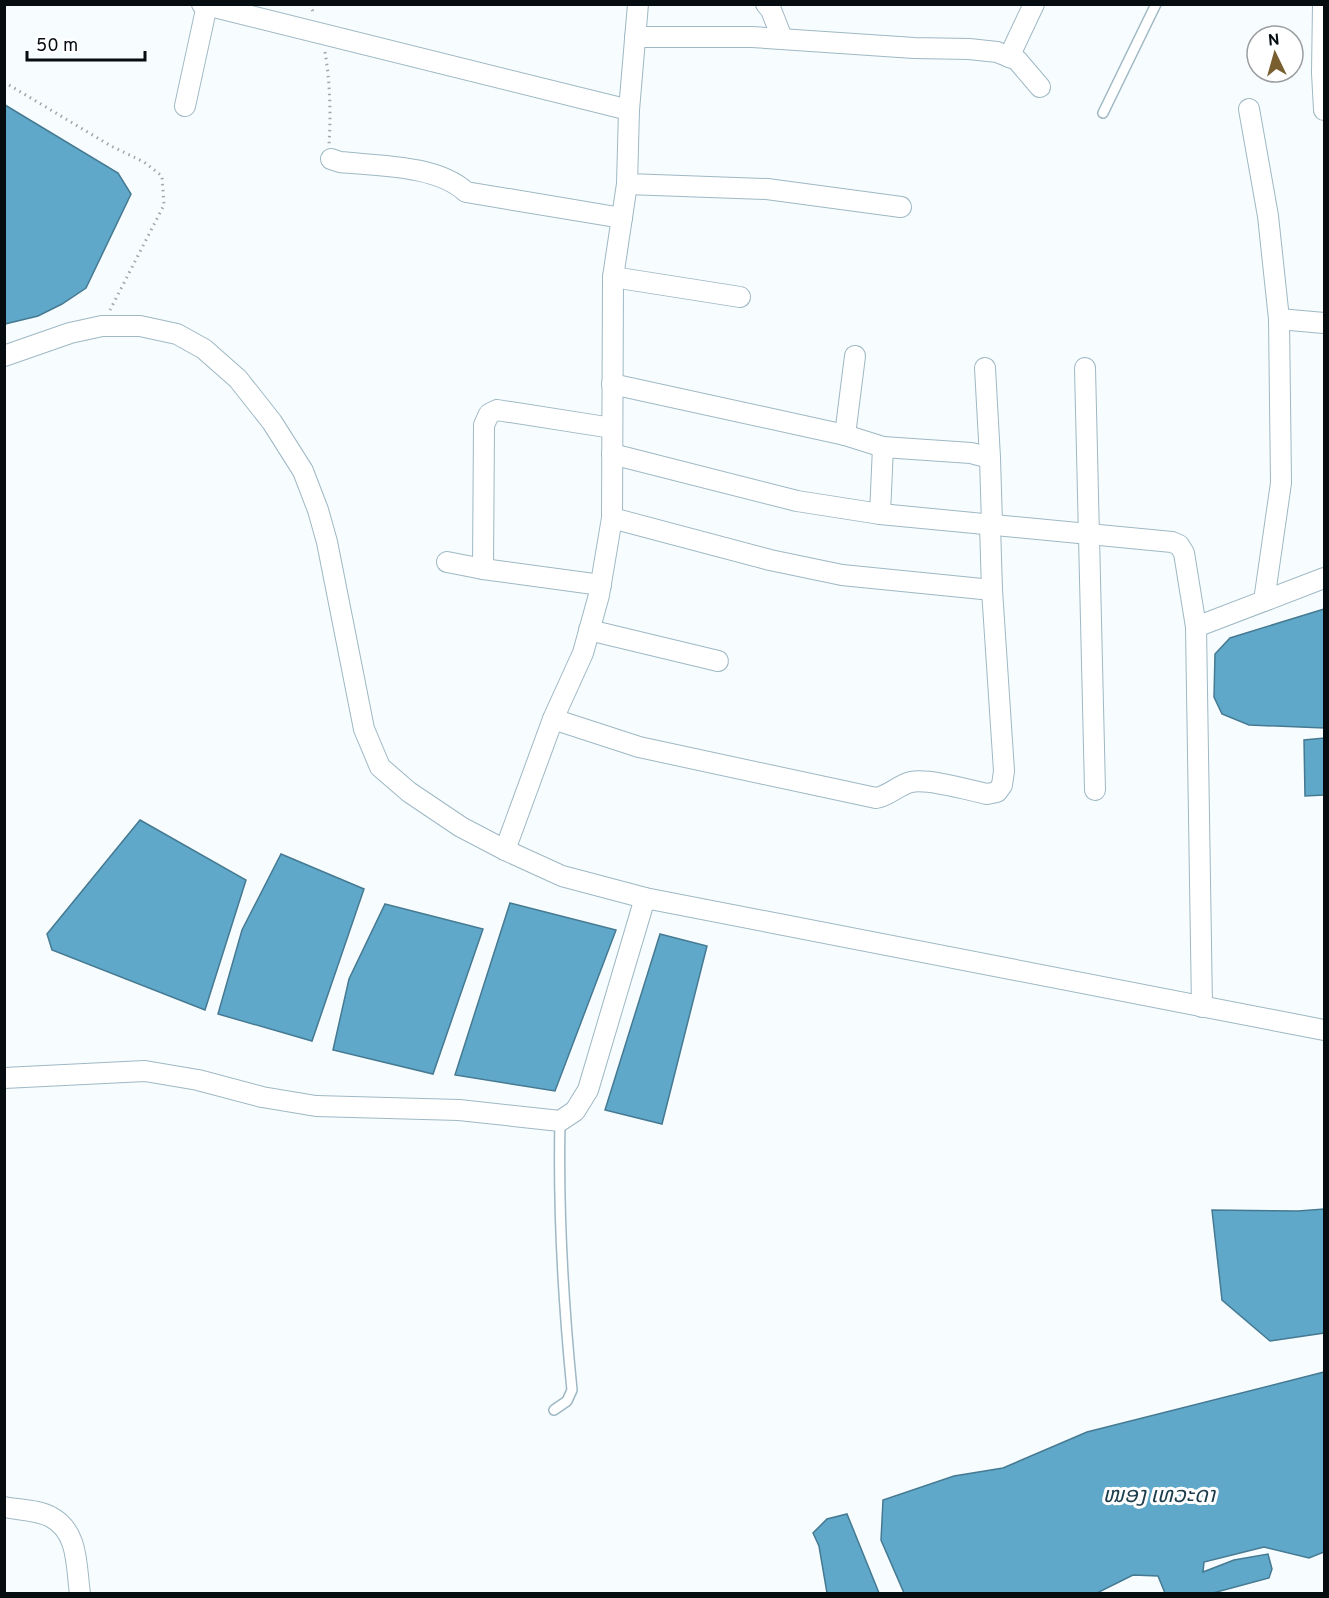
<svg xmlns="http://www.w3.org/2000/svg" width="1329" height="1598" viewBox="0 0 1329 1598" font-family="Overpass,'Noto Sans Lao',sans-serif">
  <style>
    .water { fill: #60a8c9; stroke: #457a92; stroke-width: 1.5 }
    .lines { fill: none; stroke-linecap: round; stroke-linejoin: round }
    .lane-casing { stroke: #9eb8c4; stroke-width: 12 }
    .street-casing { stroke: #9eb8c4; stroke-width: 22 }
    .path { stroke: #a0a6a9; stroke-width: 3; stroke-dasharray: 1.5 4.5; stroke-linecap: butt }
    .lane { stroke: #fff; stroke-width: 9 }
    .street { stroke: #fff; stroke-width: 20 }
    .labels { text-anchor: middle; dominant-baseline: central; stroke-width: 6; stroke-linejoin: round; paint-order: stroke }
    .water-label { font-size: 22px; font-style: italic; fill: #1b3c4b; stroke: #fff }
  </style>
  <rect width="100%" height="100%" fill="#f7fcff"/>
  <!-- water -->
  <g class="water">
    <polygon points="5,105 118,173 131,194 86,288 62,304 38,316 5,324"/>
    <polygon points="1324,609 1324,728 1249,725 1222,714 1214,697 1215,654 1230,638"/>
    <polygon points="1324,738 1324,795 1305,796 1304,740"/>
    <polygon points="140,820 246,880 205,1010 52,950 47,934"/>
    <polygon points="281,854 364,889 312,1041 218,1014 242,930"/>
    <polygon points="510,903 616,930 555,1091 455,1075"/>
    <polygon points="385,904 483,929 433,1074 333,1050 349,979"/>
    <polygon points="660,934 707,946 662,1124 605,1110"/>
    <polygon points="1324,1209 1324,1333 1270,1341 1222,1300 1212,1210 1298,1211"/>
    <polygon points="1324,1372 1324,1552 1309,1558 1264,1547 1204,1562 1203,1572 1234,1560 1268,1554 1272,1569 1269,1578 1213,1593 1165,1593 1158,1576 1133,1575 1097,1593 904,1593 881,1540 883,1500 954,1476 1003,1468 1087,1432"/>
    <polygon points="847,1514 879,1593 827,1593 819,1546 813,1533 827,1519"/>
  </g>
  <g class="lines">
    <!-- lane casing -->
    <g class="lane-casing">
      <g id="lane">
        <polyline points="1103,113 1156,4"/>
        <path d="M554 1410 567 1401 572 1390C563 1300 558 1211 560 1121"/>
      </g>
    </g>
    <!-- street casing -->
    <g class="street-casing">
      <g id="street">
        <polyline points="202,4 629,110"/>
        <polyline points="766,4 771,10 782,38"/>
        <polyline points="1323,4 1322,73 1324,110"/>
        <polyline points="635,37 752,37 914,48 969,49 997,52 1017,60 1040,87"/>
        <polyline points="1009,57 1034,4"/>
        <polyline points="185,106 207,5"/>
        <polyline points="1249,109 1268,216 1279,319 1281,483 1264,601"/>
        <path d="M331 159 340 162C378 166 437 165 466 192L622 218"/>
        <polyline points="627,184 767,189 901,207"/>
        <polyline points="613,277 740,297"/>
        <polyline points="1279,319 1324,323"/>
        <polyline points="4,356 70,333 102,326 140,326 177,334 204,349 238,379 272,422 303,471 318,510 327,542 364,729 380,767 409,792 461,827 505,850 562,876 645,898 1324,1030"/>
        <polyline points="985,368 990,458"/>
        <polyline points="1085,368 1095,790"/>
        <polyline points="612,384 845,435 883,447 971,453 990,458 992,524"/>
        <polyline points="845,435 855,356"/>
        <polyline points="612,454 797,501 880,514 1172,542 1179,545 1184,553 1196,627 1202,1007"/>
        <polyline points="880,514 883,447"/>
        <polyline points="612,518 770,560 842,575 992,590"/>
        <polyline points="447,562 483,569 601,585"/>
        <polyline points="483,569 484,425 489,414 497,410 612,428"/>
        <polyline points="1196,627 1324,578"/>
        <polyline points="589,630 718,661"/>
        <path d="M553 719 639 747 876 798C889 796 898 785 911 782 927 778 969 790 987 794L997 792 1002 785 1004 771 992 590 990 525"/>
        <polyline points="505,850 553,719 583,653 599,595 612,518 613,277 627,184 629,110 638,4"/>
        <polyline points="4,1078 145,1071 198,1080 262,1097 316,1106 459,1110 560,1121 575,1111 588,1090 645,898"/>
        <path d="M4 1507C19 1510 39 1510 51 1517 79 1532 76 1566 80 1594"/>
      </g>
    </g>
    <!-- path -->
    <g class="path">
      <polyline points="310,4 314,14"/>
      <path d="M325 52C330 81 331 114 329 144"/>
      <polyline points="4,82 111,146 144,162 162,176 164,205 110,310"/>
    </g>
    <!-- lane -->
    <use href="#lane" class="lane"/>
    <!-- street -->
    <use href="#street" class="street"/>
  </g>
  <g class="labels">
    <!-- water labels -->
    <g class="water-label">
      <text x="1159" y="1496">ໜອງ ເທວະດາ</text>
    </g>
  </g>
  <!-- border -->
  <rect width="1329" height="1598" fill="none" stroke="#050d11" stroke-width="12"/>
  <!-- north arrow -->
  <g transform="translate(1275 54) rotate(355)"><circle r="28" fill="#ffffff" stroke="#9b9ea0" stroke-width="1.5"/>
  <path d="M0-4.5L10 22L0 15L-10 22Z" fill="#795e30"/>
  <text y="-9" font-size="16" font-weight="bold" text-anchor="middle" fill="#050d11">N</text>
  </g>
  <!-- scale -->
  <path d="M27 51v9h118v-9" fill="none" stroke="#050d11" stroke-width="3"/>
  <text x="36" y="51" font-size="18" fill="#050d11" stroke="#ffffff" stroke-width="4.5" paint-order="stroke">50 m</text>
</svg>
